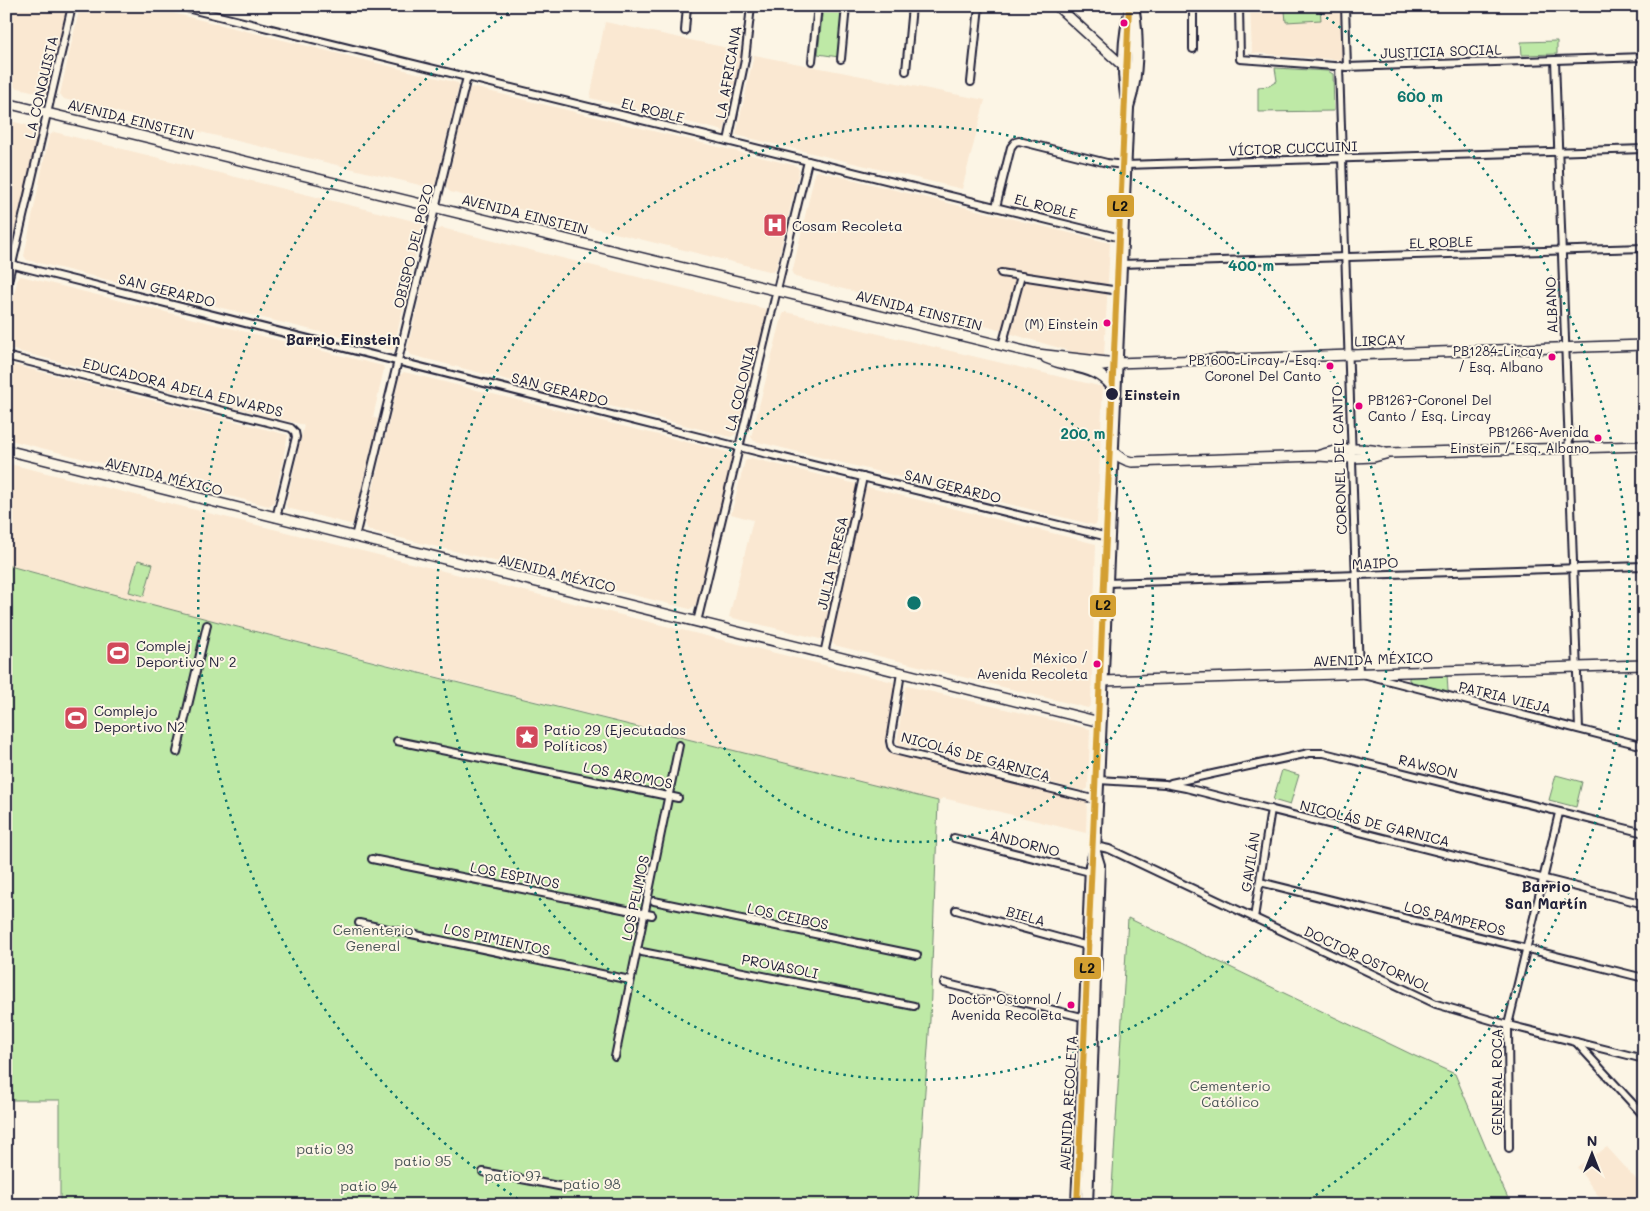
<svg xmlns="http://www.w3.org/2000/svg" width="1650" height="1211" viewBox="0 0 1650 1211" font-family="Mali,sans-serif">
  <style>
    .built { fill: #fae8d2 }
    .green { fill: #bee9a6; stroke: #708670 }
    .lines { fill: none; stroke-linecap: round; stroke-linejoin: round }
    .street-casing { stroke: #22223b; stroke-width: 10 }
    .secondary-casing { stroke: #22223b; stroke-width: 12 }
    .primary-casing { stroke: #22223b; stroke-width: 14 }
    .street { stroke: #fcf5e5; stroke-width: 6 }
    .secondary { stroke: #fcf5e5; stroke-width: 9 }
    .primary { stroke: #fcf5e5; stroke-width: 10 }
    .metro-1-casing { stroke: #fcf5e5; stroke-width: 10 }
    .metro-1 { stroke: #d39f31; stroke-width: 6 }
    .ring { fill: none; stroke: #0f766e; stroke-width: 2.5; stroke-dasharray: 2.5 5 }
    .bus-dot { fill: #e5007d; stroke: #fcf5e5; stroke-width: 2 }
    .stop-dot { fill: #22223b; stroke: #fcf5e5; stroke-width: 2 }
    .labels { text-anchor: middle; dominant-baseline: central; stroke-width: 4; stroke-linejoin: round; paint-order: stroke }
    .bus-label { font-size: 13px; fill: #22223b; stroke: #fcf5e5; text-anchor: end }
    .street-label { font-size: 14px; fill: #22223b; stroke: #fcf5e5 }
    .poi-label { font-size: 14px; fill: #22223b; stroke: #fcf5e5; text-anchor: start }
    .stop-label { font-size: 14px; font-weight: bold; fill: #22223b; stroke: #fcf5e5; text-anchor: start }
    .park-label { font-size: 14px; fill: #495456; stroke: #fcf5e5 }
    .neighbourhood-label { font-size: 15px; font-weight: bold; fill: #22223b; stroke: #fcf5e5 }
    .centre { fill: #0f766e; stroke: #fcf5e5; stroke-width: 2.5 }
    .ring-label { font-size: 15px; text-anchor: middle; font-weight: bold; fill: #0f766e; stroke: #fcf5e5; stroke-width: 4; stroke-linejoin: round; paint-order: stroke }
    .line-badge { stroke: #fcf5e5; stroke-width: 2 }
    .pale-badge-label { font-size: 14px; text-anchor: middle; font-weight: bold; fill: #111 }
  </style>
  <rect width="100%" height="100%" fill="#fcf5e5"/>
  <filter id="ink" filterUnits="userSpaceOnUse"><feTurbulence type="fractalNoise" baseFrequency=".02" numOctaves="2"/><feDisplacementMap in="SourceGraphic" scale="10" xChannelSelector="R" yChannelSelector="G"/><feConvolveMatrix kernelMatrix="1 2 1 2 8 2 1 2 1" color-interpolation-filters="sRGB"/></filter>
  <g filter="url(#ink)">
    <!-- built -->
    <g class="built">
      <polygon points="6,6 69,6 48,95 6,85"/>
      <polygon points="80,6 144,6 458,83 459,85 435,186 432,188 64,99 60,94"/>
      <polygon points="1250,6 1342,6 1344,56 1341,60 1252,53"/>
      <polygon points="605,22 742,51 724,131 590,98"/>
      <polygon points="754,55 985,100 962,189 736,135"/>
      <polygon points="472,87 797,166 799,170 776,269 773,272 450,192 446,187 469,89"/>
      <polygon points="6,120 35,127 39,134 10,249 6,251"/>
      <polygon points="54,132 422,223 423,225 393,350 27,260 24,256 49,136"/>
      <polygon points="818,171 1110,243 1104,356 1073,352 941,313 795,277 792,273 815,173"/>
      <polygon points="442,228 766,309 768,311 736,434 731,437 411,355 407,351 435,231"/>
      <polygon points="21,276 383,366 384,369 373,417 378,419 353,523 350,524 287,508 286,505 304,425 6,348 6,328 18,278"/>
      <polygon points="786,312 1103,387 1097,523 1094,525 754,441 751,437 781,321 783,314"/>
      <polygon points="6,363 288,435 274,502 269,506 6,439"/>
      <polygon points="404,372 731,453 733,456 696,605 690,609 368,530 365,523 400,375"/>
      <polygon points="751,458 856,484 858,487 824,637 820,639 729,617 753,520 731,514 745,461"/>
      <polygon points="6,463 893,682 894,685 885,745 888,753 1087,801 1086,833 943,798 938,801 166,609 6,565"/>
      <polygon points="867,487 1096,544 1091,704 1088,708 834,645 832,641 864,489"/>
      <polygon points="907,686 1090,729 1088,788 1084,791 900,745 897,742 905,689"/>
      <polygon points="1607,1147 1644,1188 1644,1205 1605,1205 1577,1167"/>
    </g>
    <!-- green -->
    <g class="green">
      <polygon points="823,6 844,6 839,57 818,54"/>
      <polygon points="1280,6 1320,6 1321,20 1286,22 1285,11 1280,11"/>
      <polygon points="1557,41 1557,54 1522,55 1521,42"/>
      <polygon points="1275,68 1328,71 1333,74 1334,111 1258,112 1258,87 1269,86 1277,81"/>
      <polygon points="138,560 153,564 144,596 129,592"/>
      <path d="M6 565C315 651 627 723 938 801L930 1020 920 1161 918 1205H60V1100H6V859L9 853Z"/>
      <polygon points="1447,674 1448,691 1413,683 1409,680 1409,678 1411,675"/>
      <polygon points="1282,770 1299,775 1290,805 1273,800"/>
      <polygon points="1556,775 1582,782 1576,807 1549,800"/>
      <polygon points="1128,918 1415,1056 1455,1074 1494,1167 1511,1205 1111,1205"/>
    </g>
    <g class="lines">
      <!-- street casing -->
      <g class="street-casing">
        <g id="street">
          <polyline points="178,6 1121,238"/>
          <polyline points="1239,6 1240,59 1347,67 1644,57"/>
          <polyline points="1345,6 1347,67"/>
          <polyline points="685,31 687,6"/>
          <polyline points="1193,49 1193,6"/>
          <polyline points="841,59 846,6"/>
          <polyline points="1555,60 1579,729"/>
          <polyline points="812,61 818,6"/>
          <polyline points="1339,66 1359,673 1644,746"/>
          <polyline points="906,71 912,6"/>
          <polyline points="971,82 979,6"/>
          <polyline points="728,141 745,60 751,6"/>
          <polyline points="996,207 1011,147 1015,142 1019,141 1107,163 1125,165 1644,149"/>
          <polyline points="6,263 739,447 1108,537"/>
          <polyline points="1120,264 1644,248"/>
          <polyline points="1001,273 1119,291"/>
          <polyline points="6,290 72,6"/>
          <polyline points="1002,346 1021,276"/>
          <polyline points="6,356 291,428 295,432 296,437 276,518"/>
          <polyline points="355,537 467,77"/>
          <polyline points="1106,583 1644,566"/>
          <polyline points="697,622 808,161"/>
          <polyline points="824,654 863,477"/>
          <polyline points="901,673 890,741 891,746 894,750 1097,800"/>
          <polyline points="397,741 678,798"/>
          <polyline points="177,752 207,625"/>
          <polyline points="1098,780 1165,784 1186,788 1644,904"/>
          <polyline points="1171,783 1309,753 1324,753 1644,833"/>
          <polyline points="954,838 1090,872"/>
          <polyline points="1095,846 1109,849 1436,1004 1508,1025 1644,1059"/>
          <polyline points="372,859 652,915"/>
          <polyline points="1260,882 1644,978"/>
          <polyline points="654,901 917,955"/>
          <polyline points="956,910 1088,946"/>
          <polyline points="1254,918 1271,809"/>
          <polyline points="359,923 630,980"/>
          <polyline points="642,952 914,1006"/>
          <polyline points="944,983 1086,1018"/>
          <polyline points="1576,1042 1644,1116"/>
          <polyline points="615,1057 679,745"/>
          <polyline points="1509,1148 1508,1025 1559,813"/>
          <polyline points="483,1172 569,1188"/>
        </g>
      </g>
      <!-- secondary casing -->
      <g class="secondary-casing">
        <g id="secondary">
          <polyline points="1057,6 1135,77"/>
          <polyline points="6,103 1037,354 1116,363 1644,345"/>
          <path d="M1046 358C1067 367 1087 370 1109 365"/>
          <polyline points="6,450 1100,722"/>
          <path d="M1112 450C1118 457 1123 460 1132 462L1317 456 1352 458 1374 457 1389 453 1644 446"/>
          <path d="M1320 455C1340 448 1365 447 1386 453"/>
          <polyline points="1102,681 1644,665"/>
        </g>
      </g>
      <!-- primary casing -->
      <g class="primary-casing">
        <g id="primary">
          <path d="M1128 107C1138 76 1139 38 1133 6"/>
          <path d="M1078 367C1095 371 1105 376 1115 390"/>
          <path d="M1077 1205 1091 865 1095 852 1128 108C1122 76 1122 37 1132 6"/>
          <polyline points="1087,1205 1099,865 1095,852"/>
        </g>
      </g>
      <!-- street -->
      <use href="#street" class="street"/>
      <!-- secondary -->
      <use href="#secondary" class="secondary"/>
      <!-- primary -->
      <use href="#primary" class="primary"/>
      <!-- metro-1 casing -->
      <g class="metro-1-casing">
        <polyline id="metro-1" points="1077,1205 1129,6"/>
      </g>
      <!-- metro-1 -->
      <use href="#metro-1" class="metro-1"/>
    </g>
  </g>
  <!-- distance rings -->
  <g class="ring">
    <circle cx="914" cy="603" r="239"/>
    <circle cx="914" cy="603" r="477"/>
    <path d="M524 1203A716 716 0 0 1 514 9M1314 9A716 716 0 0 1 1304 1203"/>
  </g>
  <!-- icons -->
  <defs>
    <g id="hospital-square" transform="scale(1.25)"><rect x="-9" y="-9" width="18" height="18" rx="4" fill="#d1495b" stroke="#fcf5e5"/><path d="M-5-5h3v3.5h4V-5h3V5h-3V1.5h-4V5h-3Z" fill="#fff"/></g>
    <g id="stadium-square" transform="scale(1.25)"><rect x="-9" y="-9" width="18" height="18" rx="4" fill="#d1495b" stroke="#fcf5e5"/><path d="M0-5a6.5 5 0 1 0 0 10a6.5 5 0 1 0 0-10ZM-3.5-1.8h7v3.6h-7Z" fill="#fff"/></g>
    <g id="sight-square" transform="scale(1.25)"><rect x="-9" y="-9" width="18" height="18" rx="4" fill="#d1495b" stroke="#fcf5e5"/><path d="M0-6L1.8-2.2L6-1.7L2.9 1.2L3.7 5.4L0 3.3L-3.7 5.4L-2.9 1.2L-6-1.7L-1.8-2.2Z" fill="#fff"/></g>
  </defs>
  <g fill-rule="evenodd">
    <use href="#hospital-square" x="775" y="225"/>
    <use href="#stadium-square" x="118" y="653"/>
    <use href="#stadium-square" x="76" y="718"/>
    <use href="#sight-square" x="527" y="737"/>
  </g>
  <!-- markers -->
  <g class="bus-dot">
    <circle cx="1124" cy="23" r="4.5"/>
    <circle cx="1107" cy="323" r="4.5"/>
    <circle cx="1552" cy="357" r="4.5"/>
    <circle cx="1330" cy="366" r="4.5"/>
    <circle cx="1359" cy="406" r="4.5"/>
    <circle cx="1598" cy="438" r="4.5"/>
    <circle cx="1097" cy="664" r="4.5"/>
    <circle cx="1071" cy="1005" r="4.5"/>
  </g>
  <circle class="stop-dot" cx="1112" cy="394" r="7"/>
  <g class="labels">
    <!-- bus labels -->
    <g class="bus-label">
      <text x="1098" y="323">(M) Einstein</text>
      <text x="1543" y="350">PB1284-Lircay<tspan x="1543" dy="16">/ Esq. Albano</tspan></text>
      <text x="1321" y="359">PB1600-Lircay / Esq.<tspan x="1321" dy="16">Coronel Del Canto</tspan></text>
      <text x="1368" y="399" text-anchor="start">PB1267-Coronel Del<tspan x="1368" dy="16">Canto / Esq. Lircay</tspan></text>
      <text x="1589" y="431">PB1266-Avenida<tspan x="1589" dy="16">Einstein / Esq. Albano</tspan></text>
      <text x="1088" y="657">México /<tspan x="1088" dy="16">Avenida Recoleta</tspan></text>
      <text x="1062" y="998">Doctor Ostornol /<tspan x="1062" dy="16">Avenida Recoleta</tspan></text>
    </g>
    <!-- street labels -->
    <g class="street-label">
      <text transform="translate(1441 51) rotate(-2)">JUSTICIA SOCIAL</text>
      <text transform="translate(728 72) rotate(-80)">LA AFRICANA</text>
      <text transform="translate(41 87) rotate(-77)">LA CONQUISTA</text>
      <text transform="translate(653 110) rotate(14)">EL ROBLE</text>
      <text transform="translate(131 119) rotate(14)">AVENIDA EINSTEIN</text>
      <text transform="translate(1293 148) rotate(-2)">VÍCTOR CUCCUINI</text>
      <text transform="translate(1046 206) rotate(14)">EL ROBLE</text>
      <text transform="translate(525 214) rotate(14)">AVENIDA EINSTEIN</text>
      <text transform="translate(1441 242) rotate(-2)">EL ROBLE</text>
      <text transform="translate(413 246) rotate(-76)">OBISPO DEL POZO</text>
      <text transform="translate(167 290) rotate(14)">SAN GERARDO</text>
      <text transform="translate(1551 305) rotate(-92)">ALBANO</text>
      <text transform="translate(919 310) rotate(14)">AVENIDA EINSTEIN</text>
      <text transform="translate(1380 340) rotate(-2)">LIRCAY</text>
      <text transform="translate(183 387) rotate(14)">EDUCADORA ADELA EDWARDS</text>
      <text transform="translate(740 388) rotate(-76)">LA COLONIA</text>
      <text transform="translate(560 389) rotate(14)">SAN GERARDO</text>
      <text transform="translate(1339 460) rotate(-92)">CORONEL DEL CANTO</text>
      <text transform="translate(164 476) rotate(14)">AVENIDA MÉXICO</text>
      <text transform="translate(953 486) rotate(14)">SAN GERARDO</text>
      <text transform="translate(832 563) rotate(-77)">JULIA TERESA</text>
      <text transform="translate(1375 563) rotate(-2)">MAIPO</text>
      <text transform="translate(557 573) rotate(14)">AVENIDA MÉXICO</text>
      <text transform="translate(1373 659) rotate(-2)">AVENIDA MÉXICO</text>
      <text transform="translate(1505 697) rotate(14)">PATRIA VIEJA</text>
      <text transform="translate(976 756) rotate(15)">NICOLÁS DE GARNICA</text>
      <text transform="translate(1428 766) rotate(14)">RAWSON</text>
      <text transform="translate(628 775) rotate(11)">LOS AROMOS</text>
      <text transform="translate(1375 823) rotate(14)">NICOLÁS DE GARNICA</text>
      <text transform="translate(1025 843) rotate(14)">ANDORNO</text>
      <text transform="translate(1250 862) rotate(-81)">GAVILÁN</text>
      <text transform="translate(515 875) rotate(11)">LOS ESPINOS</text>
      <text transform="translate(635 898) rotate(-78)">LOS PEUMOS</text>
      <text transform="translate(788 916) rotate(12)">LOS CEIBOS</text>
      <text transform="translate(1026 916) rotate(16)">BIELA</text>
      <text transform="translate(1455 918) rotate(14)">LOS PAMPEROS</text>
      <text transform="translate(497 939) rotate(12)">LOS PIMIENTOS</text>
      <text transform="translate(1368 959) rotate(25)">DOCTOR OSTORNOL</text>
      <text transform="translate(780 966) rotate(11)">PROVASOLI</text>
      <text transform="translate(1496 1082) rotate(-90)">GENERAL ROCA</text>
      <text transform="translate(1068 1103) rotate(-87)">AVENIDA RECOLETA</text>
    </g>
    <!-- poi labels -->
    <g class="poi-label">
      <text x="792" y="225">Cosam Recoleta</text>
      <text x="136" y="645">Complej<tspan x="136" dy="16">Deportivo Nº 2</tspan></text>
      <text x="94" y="710">Complejo<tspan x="94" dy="16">Deportivo N2</tspan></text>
      <text x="544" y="729">Patio 29 (Ejecutados<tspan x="544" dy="16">Políticos)</tspan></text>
    </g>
    <!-- stop labels -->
    <g class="stop-label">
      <text x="1124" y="394">Einstein</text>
    </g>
    <!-- park labels -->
    <g class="park-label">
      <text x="373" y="929">Cementerio<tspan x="373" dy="16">General</tspan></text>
      <text x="1230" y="1085">Cementerio<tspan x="1230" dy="16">Católico</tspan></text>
      <text x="325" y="1148">patio 93</text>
      <text x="423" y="1160">patio 95</text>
      <text x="513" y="1175">patio 97</text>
      <text x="592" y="1183">patio 98</text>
      <text x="369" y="1185">patio 94</text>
    </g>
    <!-- neighbourhood labels -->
    <g class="neighbourhood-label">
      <text x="343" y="339">Barrio Einstein</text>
      <text x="1546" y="886">Barrio<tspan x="1546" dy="17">San Martín</tspan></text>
    </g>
  </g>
  <circle cx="914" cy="603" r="8" class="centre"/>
  <g class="ring-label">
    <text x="1420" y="102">600 m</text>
    <text x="1251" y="271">400 m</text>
    <text x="1083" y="439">200 m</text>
  </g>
  <g class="line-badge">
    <rect x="1106" y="194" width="29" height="24" rx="5" fill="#d39f31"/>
    <rect x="1089" y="594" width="28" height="24" rx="5" fill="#d39f31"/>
    <rect x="1073" y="956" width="29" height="24" rx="5" fill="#d39f31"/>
  </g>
  <g class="pale-badge-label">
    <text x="1120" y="211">L2</text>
    <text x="1103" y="610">L2</text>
    <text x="1087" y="973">L2</text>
  </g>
  <!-- margin -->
  <rect width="1650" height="1211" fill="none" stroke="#fcf5e5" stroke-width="25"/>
  <rect x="12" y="12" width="1625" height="1186" fill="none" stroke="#22223b" stroke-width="2" filter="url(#ink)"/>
  <!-- north arrow -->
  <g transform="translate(1592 1154)" stroke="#fcf5e5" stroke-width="4" paint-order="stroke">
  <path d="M0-4L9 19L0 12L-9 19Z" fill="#22223b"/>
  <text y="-8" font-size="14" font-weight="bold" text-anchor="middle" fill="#22223b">N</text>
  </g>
</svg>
